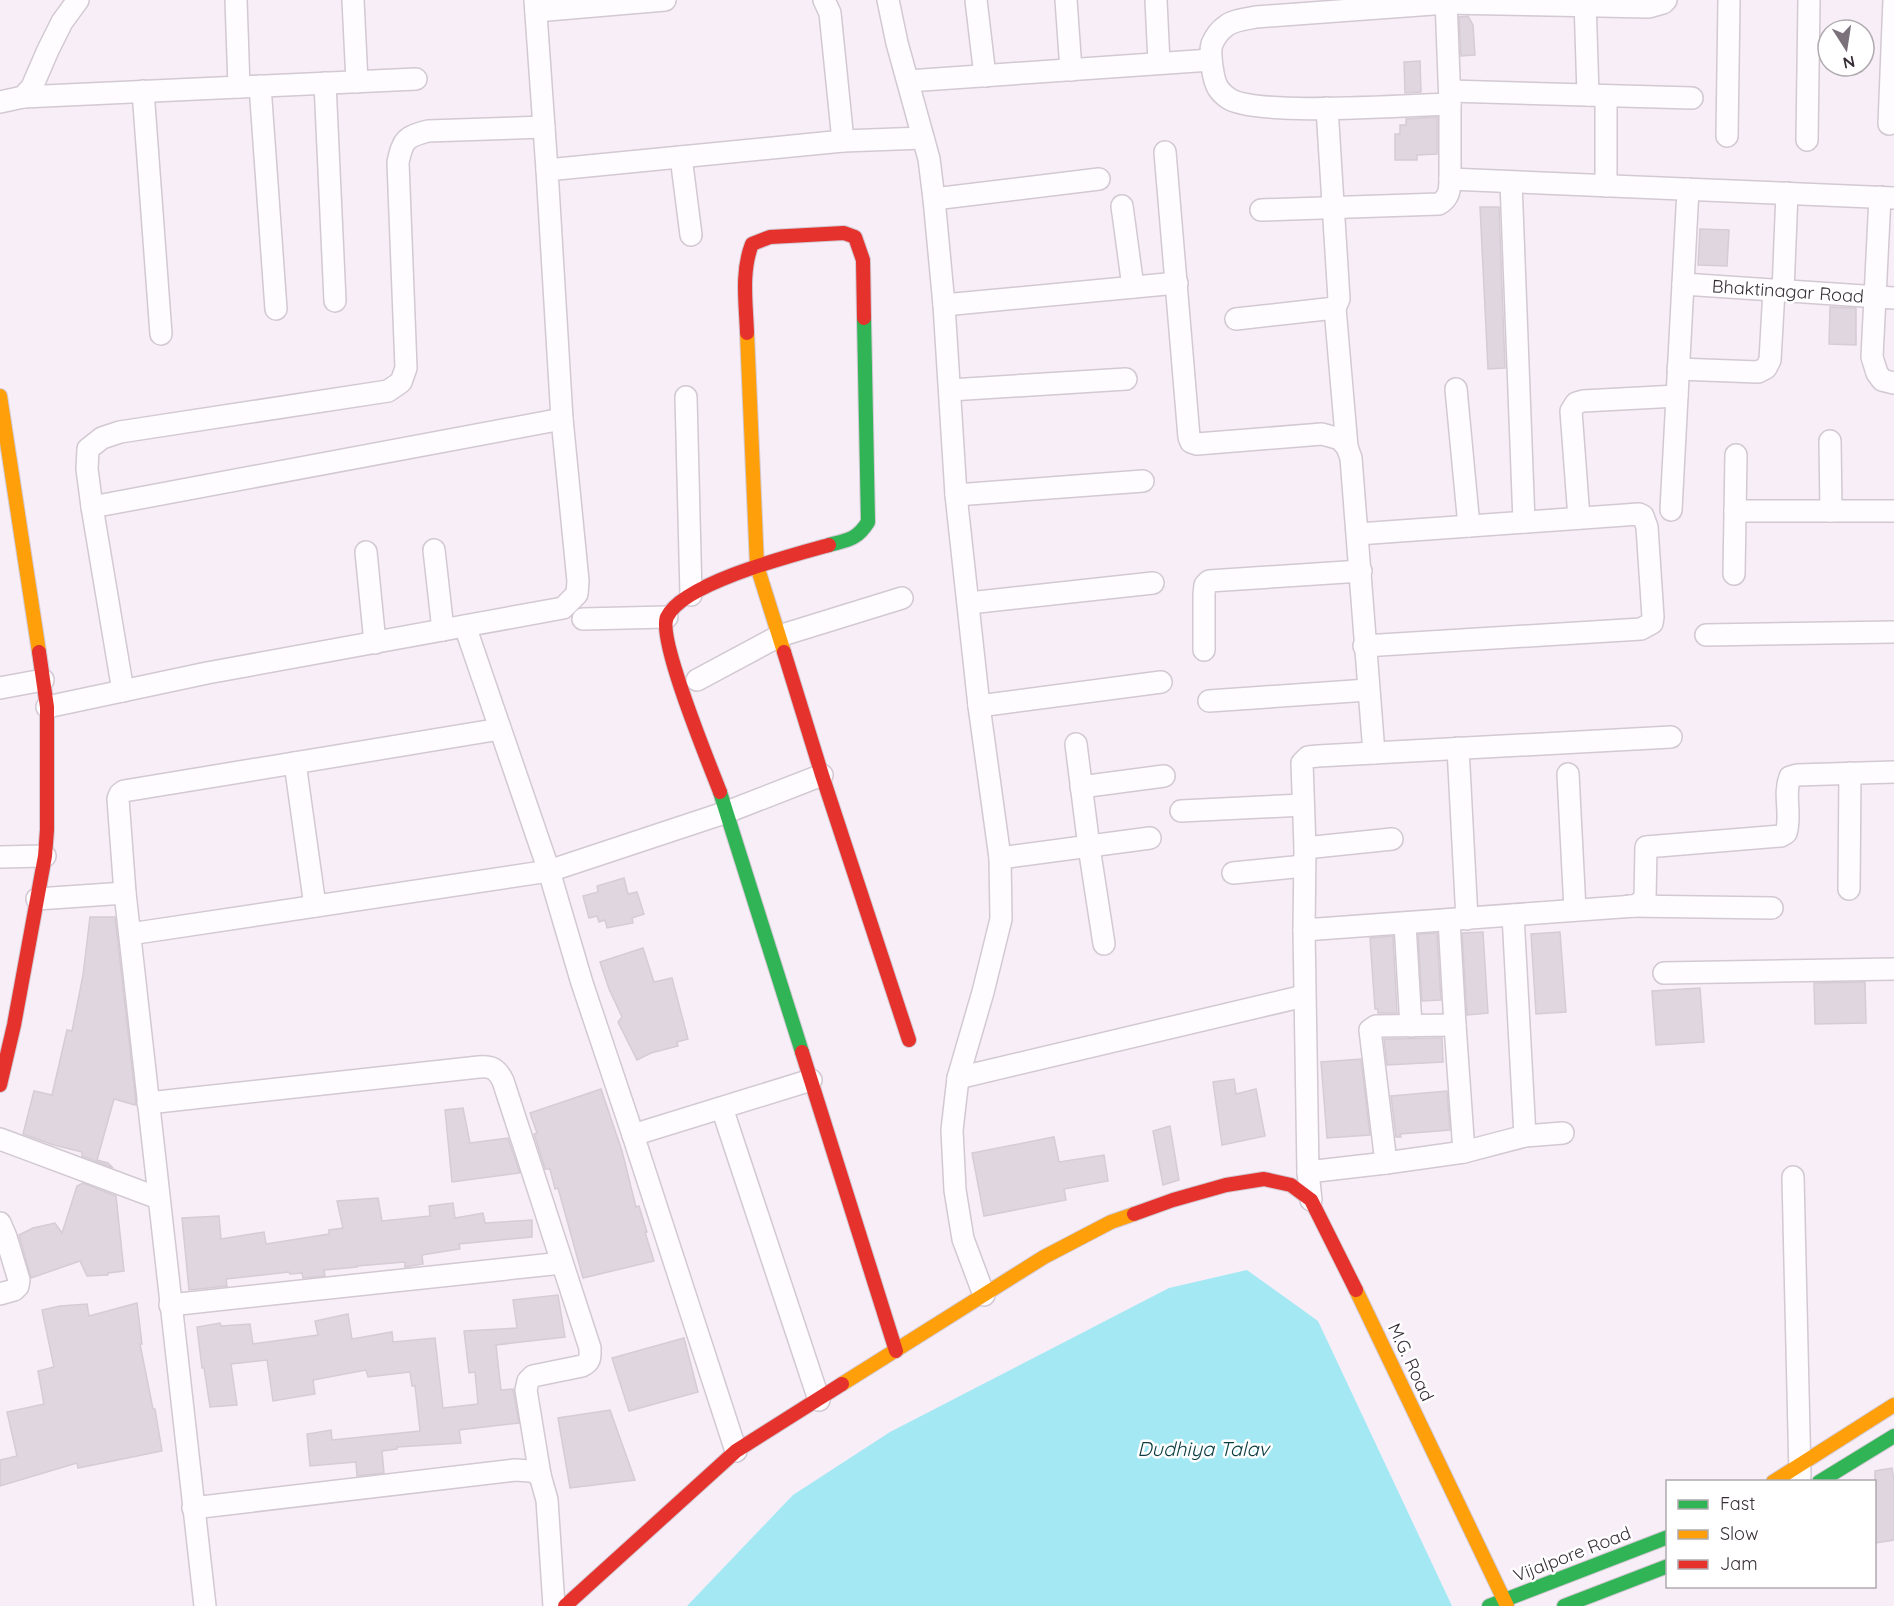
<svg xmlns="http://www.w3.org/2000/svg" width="1894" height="1606" viewBox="0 0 1894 1606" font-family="Quicksand,sans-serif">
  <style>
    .water { fill: #a4e8f4 }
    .building { fill: #dfd6df; stroke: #d5ccd5; stroke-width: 1.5 }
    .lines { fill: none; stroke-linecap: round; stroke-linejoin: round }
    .street-casing { stroke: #d2c9d2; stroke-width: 24 }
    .fast-casing { stroke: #d2c9d2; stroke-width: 16 }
    .slow-casing { stroke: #d2c9d2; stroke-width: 16 }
    .jam-casing { stroke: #d2c9d2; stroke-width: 16 }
    .street { stroke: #fefcfe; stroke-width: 21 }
    .fast { stroke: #30b455; stroke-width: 14 }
    .slow { stroke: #ff9f0a; stroke-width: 14 }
    .jam { stroke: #e5322d; stroke-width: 14 }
    .labels { text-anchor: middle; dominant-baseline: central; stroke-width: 5; stroke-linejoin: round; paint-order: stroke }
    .street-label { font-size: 18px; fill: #362d36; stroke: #fff }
    .water-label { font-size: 20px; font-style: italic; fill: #0b3c42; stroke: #fff }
  </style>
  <rect width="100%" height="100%" fill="#f8eef8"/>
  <!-- water -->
  <polygon class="water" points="1247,1270 1318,1321 1452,1606 687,1606 793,1495 890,1432 1169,1288"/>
  <!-- building -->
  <g class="building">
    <polygon points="1468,16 1473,25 1475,55 1461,56 1459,17"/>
    <polygon points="1420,61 1421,92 1405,93 1404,62"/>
    <polygon points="1437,117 1437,154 1417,155 1417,160 1395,160 1395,134 1400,134 1400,125 1406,125 1406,119"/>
    <polygon points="1480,207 1499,207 1505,368 1488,369"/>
    <polygon points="1700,229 1729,230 1727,266 1698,265"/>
    <polygon points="1830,307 1856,308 1856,345 1829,344"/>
    <polygon points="624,878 628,894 637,892 644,914 632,918 633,923 607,928 605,920 599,922 597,916 589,918 583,896 598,892 597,886"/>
    <polygon points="90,917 115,917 136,1102 135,1105 114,1099 97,1160 108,1163 113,1168 82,1156 82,1152 54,1145 23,1134 34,1091 52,1095 67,1030 72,1031 83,975"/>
    <polygon points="1483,932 1488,1013 1467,1015 1462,933"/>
    <polygon points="1560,932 1566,1012 1536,1014 1531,934"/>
    <polygon points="1437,933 1441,1000 1422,1001 1418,934"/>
    <polygon points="1393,936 1397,1013 1378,1013 1378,1009 1375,1009 1370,938"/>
    <polygon points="643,948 654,982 672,978 688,1039 677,1042 678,1046 651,1053 637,1060 618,1022 622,1017 609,989 600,962"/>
    <polygon points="1865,982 1866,1023 1815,1024 1814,983"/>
    <polygon points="1700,988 1704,1042 1656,1045 1652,991"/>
    <polygon points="1442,1038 1443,1062 1387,1065 1384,1039"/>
    <polygon points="1361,1059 1370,1135 1327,1138 1321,1062"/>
    <polygon points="1234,1079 1236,1094 1256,1089 1265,1136 1222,1145 1213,1082"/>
    <polygon points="601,1089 622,1151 636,1207 639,1206 647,1232 645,1232 654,1261 583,1278 558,1188 555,1189 550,1169 545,1169 534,1134 537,1133 530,1113"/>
    <polygon points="1447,1091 1450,1130 1400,1134 1401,1137 1396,1137 1391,1096"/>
    <polygon points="463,1108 470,1143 508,1138 520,1173 452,1182 445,1110"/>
    <polygon points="1170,1126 1179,1180 1163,1185 1153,1131"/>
    <polygon points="1054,1137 1059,1162 1104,1155 1108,1181 1064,1189 1066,1200 984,1216 972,1153"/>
    <polygon points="83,1183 116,1196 124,1271 108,1273 108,1275 87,1276 80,1261 31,1278 19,1235 33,1228 55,1223 62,1233 77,1186"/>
    <polygon points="378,1198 382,1221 430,1216 429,1206 453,1203 455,1218 483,1213 485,1223 532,1220 532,1237 459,1244 460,1249 422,1255 423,1264 405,1267 405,1262 357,1266 357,1267 324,1270 325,1276 303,1278 302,1273 290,1274 289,1272 226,1279 227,1286 189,1290 182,1218 219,1216 221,1239 264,1232 266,1244 329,1234 329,1230 343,1228 337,1201"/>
    <polygon points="558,1295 565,1337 496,1345 501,1390 513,1389 519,1423 459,1430 461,1443 397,1447 397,1449 382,1451 384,1473 357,1476 356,1462 310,1466 307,1434 331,1430 332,1440 420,1431 415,1386 412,1386 410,1372 368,1377 366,1370 313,1380 315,1394 273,1401 267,1360 231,1364 237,1405 210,1407 204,1368 202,1368 197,1327 220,1323 221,1326 250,1324 253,1344 318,1335 315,1321 348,1314 352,1339 392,1332 393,1342 435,1338 443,1408 478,1404 475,1372 469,1373 464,1331 517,1328 513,1300"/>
    <polygon points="137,1303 142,1344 140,1344 153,1409 155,1409 162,1451 78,1468 77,1463 0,1486 0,1460 17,1456 7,1412 44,1404 38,1371 54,1367 42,1310 60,1306 87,1304 89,1316"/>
    <polygon points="684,1338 698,1392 629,1411 612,1358"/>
    <polygon points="610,1410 635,1480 570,1488 558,1418"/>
    <polygon points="1892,1468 1894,1480 1894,1540 1875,1543 1875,1471"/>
  </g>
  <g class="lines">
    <!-- street casing -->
    <g class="street-casing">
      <g id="street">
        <polyline points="236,0 239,87"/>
        <polyline points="353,0 357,82"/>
        <polyline points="535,0 547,170"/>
        <polyline points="824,0 830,13 843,141"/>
        <polyline points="888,0 897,43 929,159 934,199 944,305 956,495 979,706 1000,858 1001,919 983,992 958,1078 952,1130 955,1190 963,1239 984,1295"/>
        <polyline points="976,0 985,76"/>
        <polyline points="1066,0 1071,70"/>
        <polyline points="1156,0 1159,63"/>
        <polyline points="1585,0 1588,95"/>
        <polyline points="536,11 665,0"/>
        <polyline points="908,81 1211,60"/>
        <polyline points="325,83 335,301"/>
        <polyline points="260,86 276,309"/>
        <polyline points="143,91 161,334"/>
        <polyline points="1450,91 1692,98"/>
        <polyline points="1606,96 1606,186"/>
        <polyline points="23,97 416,79"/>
        <polyline points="0,102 23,97 32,87 48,50 62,22 78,0"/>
        <path d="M1450 104C1411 105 1254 117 1228 98 1225 96 1220 91 1218 88 1213 80 1209 53 1212 44 1215 37 1220 30 1226 26 1233 20 1247 19 1256 17L1447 3 1649 7 1663 3 1666 0"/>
        <polyline points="1889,124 1894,0"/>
        <polyline points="1727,136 1729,0"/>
        <polyline points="1807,140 1809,0"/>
        <polyline points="1165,152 1189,437 1191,442 1197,444 1322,434 1340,439 1347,447 1351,458 1374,753"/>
        <polyline points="681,157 691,235"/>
        <polyline points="1450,179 1894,198"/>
        <polyline points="1511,182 1524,522"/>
        <polyline points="1880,197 1872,357 1877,373 1882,380 1894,383"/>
        <polyline points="934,199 1099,179"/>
        <polyline points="1122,206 1133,287"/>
        <path d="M1261 210 1439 204C1449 198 1450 190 1450 179V104L1446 0"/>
        <polyline points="1683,284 1894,298"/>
        <polyline points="1783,291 1787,193"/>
        <polyline points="944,305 1177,283"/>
        <polyline points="1335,308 1347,447"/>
        <polyline points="1236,319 1335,308 1339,299 1327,108"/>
        <polyline points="1678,369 1758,372 1766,368 1770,360 1774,290"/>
        <polyline points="1456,389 1469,526"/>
        <polyline points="950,390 1126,379"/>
        <polyline points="686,397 691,595"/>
        <polyline points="1830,441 1831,511"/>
        <polyline points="956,495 1143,481"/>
        <polyline points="92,507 562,419"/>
        <polyline points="1671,510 1688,189"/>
        <polyline points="1735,511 1894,511"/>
        <polyline points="1579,518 1571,411 1576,403 1583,401 1677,396"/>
        <polyline points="1358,534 1639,514 1643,516 1647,527 1653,617 1652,623 1641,629 1364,646"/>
        <polyline points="434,550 443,630"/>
        <polyline points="366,552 375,643"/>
        <polyline points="1734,574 1736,455"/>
        <polyline points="969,603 1153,583"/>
        <polyline points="583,619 667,617"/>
        <polyline points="465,626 549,871 582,983 633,1135 736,1451"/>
        <polyline points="1706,635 1894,632"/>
        <polyline points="1204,650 1204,594 1205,585 1209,581 1361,571"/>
        <polyline points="697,680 779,636 902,598"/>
        <polyline points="0,688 43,680"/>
        <path d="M123 691 92 507 87 469 88 449 102 438 120 432 388 391 401 382 406 368 398 162C403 140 405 137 428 131L544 127"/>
        <polyline points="1209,701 1368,690"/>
        <polyline points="979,706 1161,682"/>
        <polyline points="47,707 207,673 563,608 577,594 578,581 562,419 547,170 843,141 923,138"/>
        <polyline points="1076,744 1089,847 1104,944"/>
        <polyline points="1458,748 1467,919"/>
        <polyline points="295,763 315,906"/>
        <polyline points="1568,774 1575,910"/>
        <polyline points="1081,787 1164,776"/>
        <polyline points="1181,811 1303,805"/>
        <polyline points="1305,848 1392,839"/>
        <polyline points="0,857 45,856"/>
        <polyline points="1000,858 1150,838"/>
        <polyline points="1233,873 1304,866"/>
        <polyline points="1849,889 1850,773"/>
        <polyline points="37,899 125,893"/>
        <polyline points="1629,906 1772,908"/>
        <polyline points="1513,915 1525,1136"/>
        <polyline points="1449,920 1455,1025 1464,1152"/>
        <polyline points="1405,924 1411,1026"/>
        <path d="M1304 930 1635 906 1645 899 1646 847 1781 836 1786 833C1792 815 1783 795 1790 777L1797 775 1894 772"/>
        <polyline points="130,934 549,871 727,812 822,775"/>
        <polyline points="1664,973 1894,969"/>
        <polyline points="958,1078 1304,996"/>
        <path d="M148 1103 479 1067C492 1066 497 1069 503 1081L590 1348C590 1357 591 1362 582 1366L533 1376 528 1381 526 1390 540 1475"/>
        <polyline points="722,1108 819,1400"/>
        <polyline points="633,1135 811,1080"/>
        <polyline points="0,1139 158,1198"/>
        <polyline points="1386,1163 1370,1030 1376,1026 1455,1025"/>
        <polyline points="1308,1172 1386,1163 1464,1152 1525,1136 1563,1133"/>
        <polyline points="1793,1177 1800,1476"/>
        <polyline points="1311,1200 1308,1172 1304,930 1305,848 1302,763 1308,757 1318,756 1671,737"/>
        <polyline points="0,1223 6,1237 19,1280 18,1286 14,1290 0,1294"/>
        <polyline points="170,1305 562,1263"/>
        <polyline points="193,1508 515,1470 531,1471 540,1475 547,1500 554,1606"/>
        <polyline points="205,1606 125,893 118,799 120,794 124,791 500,729"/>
      </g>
    </g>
    <!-- fast casing -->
    <g class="fast-casing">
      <g id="fast">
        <path d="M829 545C847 540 857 540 868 522L864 318"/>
        <polyline points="720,792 802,1052"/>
        <polyline points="1819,1482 1894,1436"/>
        <polyline points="1489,1606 1668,1537"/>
        <polyline points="1564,1606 1668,1566"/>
      </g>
    </g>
    <!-- slow casing -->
    <g class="slow-casing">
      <g id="slow">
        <polyline points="747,333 757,566 784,652"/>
        <polyline points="0,396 39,652"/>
        <polyline points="1356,1290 1507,1606"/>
        <polyline points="842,1384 1044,1257 1111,1222 1134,1214"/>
        <polyline points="1773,1482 1894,1405"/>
      </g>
    </g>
    <!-- jam casing -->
    <g class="jam-casing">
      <g id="jam">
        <path d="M747 333C746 303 741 272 752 244L770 237 844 233 855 237 863 260 864 318"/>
        <polyline points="784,652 822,775 909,1040"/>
        <path d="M720 792C709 763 657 638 667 617 683 583 793 555 829 545"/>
        <polyline points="802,1052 896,1351"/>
        <polyline points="0,1085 14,1025 45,856 47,830 47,707 39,652"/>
        <polyline points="1134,1214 1173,1200 1226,1185 1264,1179 1291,1185 1311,1200 1356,1290"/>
        <polyline points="565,1606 736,1451 842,1384"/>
      </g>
    </g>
    <!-- street -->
    <use href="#street" class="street"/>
    <!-- fast -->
    <use href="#fast" class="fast"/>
    <!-- slow -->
    <use href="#slow" class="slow"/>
    <!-- jam -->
    <use href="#jam" class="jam"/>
  </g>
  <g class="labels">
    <!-- street labels -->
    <g class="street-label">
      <text transform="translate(1788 291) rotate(4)">Bhaktinagar Road</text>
      <text transform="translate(1411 1362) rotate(65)">M.G. Road</text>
      <text transform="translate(1572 1554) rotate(-21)">Vijalpore Road</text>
    </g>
    <!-- water labels -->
    <g class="water-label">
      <text x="1203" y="1448">Dudhiya Talav</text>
    </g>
  </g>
  <!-- legend -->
  <rect x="1666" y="1480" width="210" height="108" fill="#ffffff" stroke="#afabaf" stroke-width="1.5"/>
  <rect x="1678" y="1500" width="30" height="9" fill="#30b455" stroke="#afabaf" stroke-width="1.5"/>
  <text x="1720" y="1510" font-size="18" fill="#362d36">Fast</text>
  <rect x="1678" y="1530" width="30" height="9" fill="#ff9f0a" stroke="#afabaf" stroke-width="1.5"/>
  <text x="1720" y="1540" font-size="18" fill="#362d36">Slow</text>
  <rect x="1678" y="1560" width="30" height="9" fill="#e5322d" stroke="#afabaf" stroke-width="1.5"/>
  <text x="1720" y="1570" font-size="18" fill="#362d36">Jam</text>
  <!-- north arrow -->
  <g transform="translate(1846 48) rotate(168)"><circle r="28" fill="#ffffff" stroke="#afabaf" stroke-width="1.5"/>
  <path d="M0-4.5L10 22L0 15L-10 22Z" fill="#7a717a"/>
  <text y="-9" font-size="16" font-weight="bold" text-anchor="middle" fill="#362d36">N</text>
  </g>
</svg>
